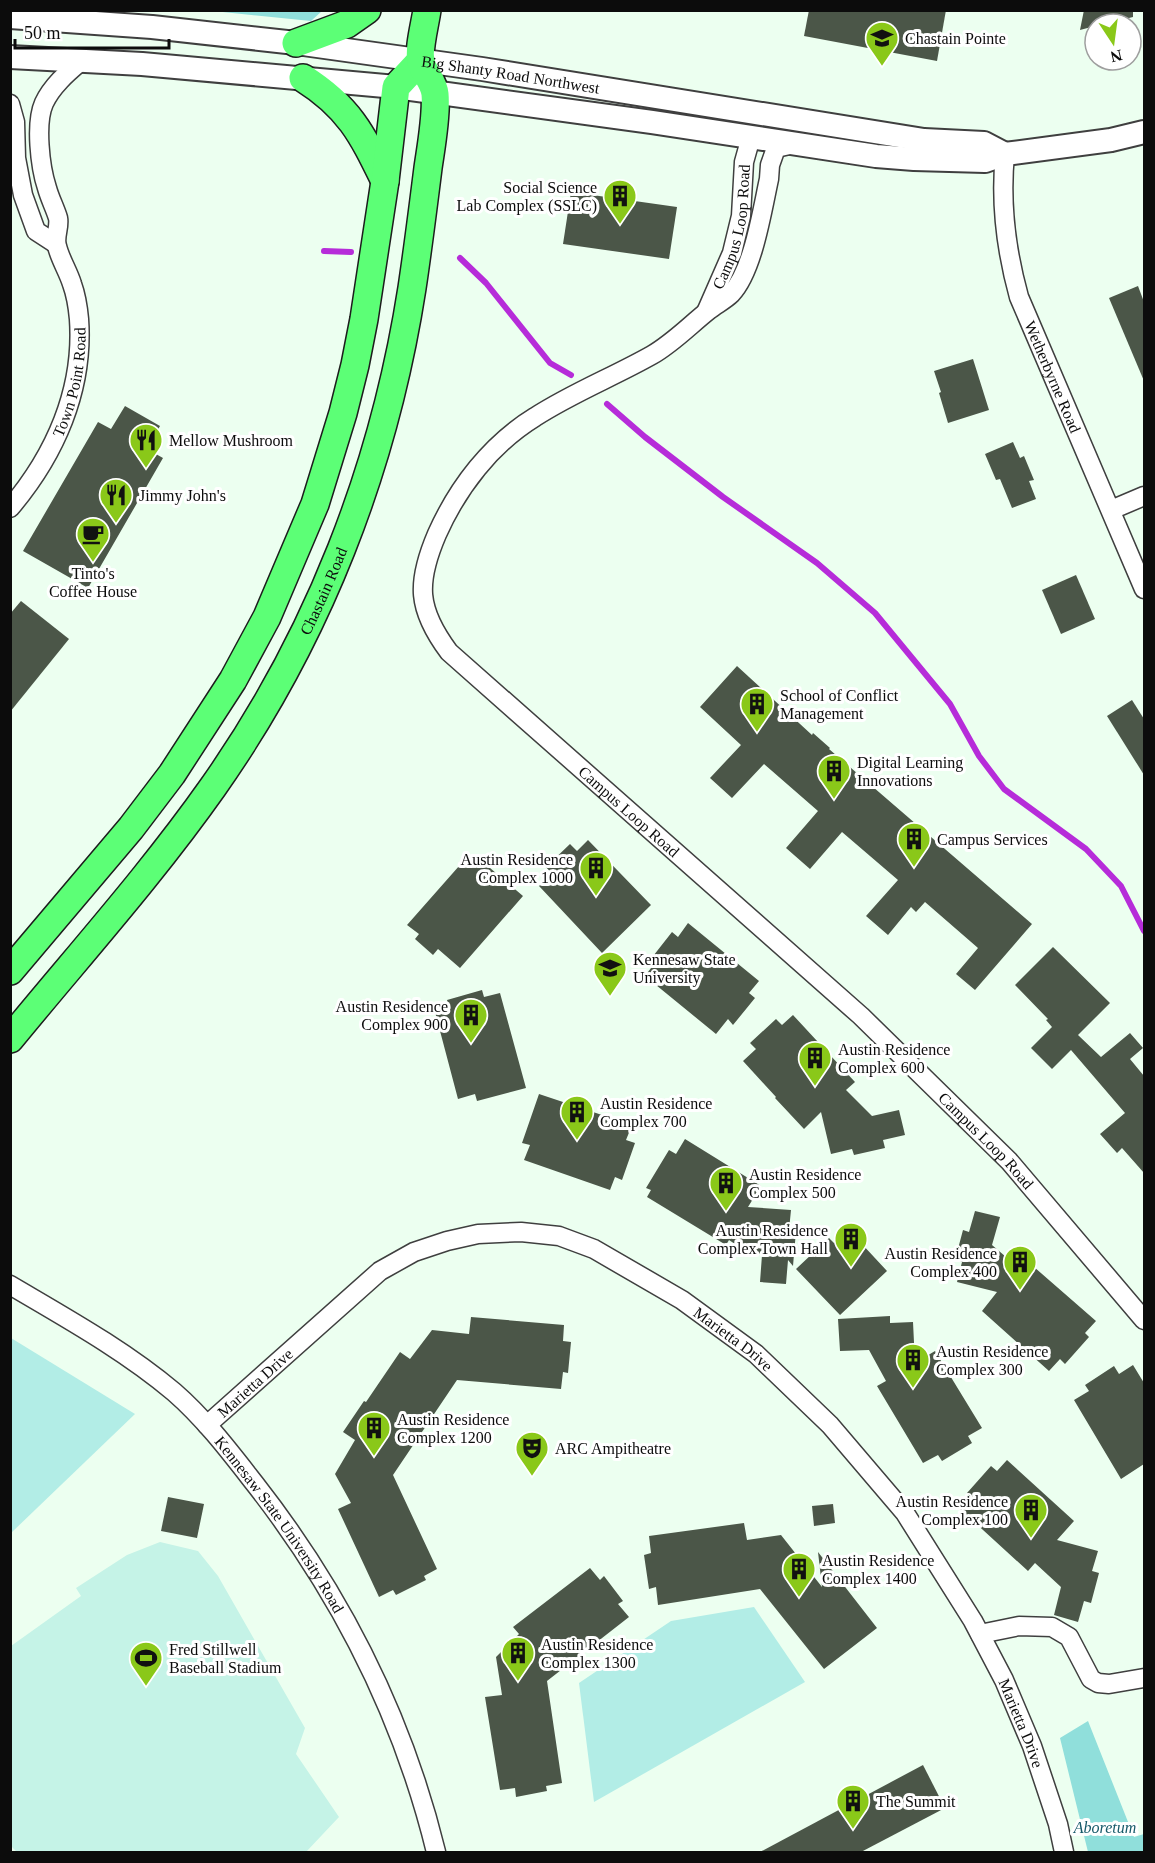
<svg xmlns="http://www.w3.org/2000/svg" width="1155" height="1863" viewBox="0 0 1155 1863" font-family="Georgia,serif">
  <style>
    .green { fill: #b2ede6 }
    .forest { fill: #90dfdb }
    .pitch { fill: #c5f3e7 }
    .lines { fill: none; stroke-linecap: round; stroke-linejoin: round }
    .stream { stroke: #b62cd9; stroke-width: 6 }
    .building { fill: #4b5648 }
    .minor-casing { stroke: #3f3f3f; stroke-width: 21 }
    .tertiary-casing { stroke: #3f3f3f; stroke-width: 26 }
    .primary-casing { stroke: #1d1d1d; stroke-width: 30 }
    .minor { stroke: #fff; stroke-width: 18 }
    .tertiary { stroke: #fff; stroke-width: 22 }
    .primary { stroke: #5cff76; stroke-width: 27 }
    .labels { text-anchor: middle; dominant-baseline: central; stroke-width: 6; stroke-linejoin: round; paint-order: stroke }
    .poi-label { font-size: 16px; fill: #0c0c0c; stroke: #fff; text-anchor: start }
    .street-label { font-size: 16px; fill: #0c0c0c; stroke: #fff }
    .park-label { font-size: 16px; font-style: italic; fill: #175969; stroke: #fff }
  </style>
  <rect width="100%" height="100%" fill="#ecfff0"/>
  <!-- green -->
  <g class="green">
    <polygon points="11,1338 135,1414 11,1533"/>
    <polygon points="754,1607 805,1682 594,1802 579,1683 671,1621"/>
  </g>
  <!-- forest -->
  <g class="forest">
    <polygon points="213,11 322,10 322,11 311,21"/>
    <polygon points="1088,1721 1134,1837 1144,1834 1144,1852 1088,1852 1060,1738"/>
  </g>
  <!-- pitch -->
  <polygon class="pitch" points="160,1542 198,1551 218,1576 305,1728 296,1754 339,1817 306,1852 17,1852 11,1846 11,1646 81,1596 76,1588 127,1555"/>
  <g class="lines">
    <!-- stream -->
    <g class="stream">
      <polyline points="324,251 351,252"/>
      <polyline points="460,258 486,283 550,363 571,375"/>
      <polyline points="607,404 645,437 723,497 817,563 875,613 950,704 979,756 1004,789 1086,849 1121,886 1144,931"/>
    </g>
  </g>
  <!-- building -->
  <g class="building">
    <polygon points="809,10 946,10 937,61 804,36"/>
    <polygon points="1084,10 1133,10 1133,17 1104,24 1095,24 1095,26 1080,30"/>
    <polygon points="571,192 677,207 669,259 563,244"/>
    <polygon points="1138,286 1144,302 1144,381 1109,298"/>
    <polygon points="973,359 989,410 948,423 939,393 941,392 934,371"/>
    <polygon points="125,406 160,426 147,449 163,458 88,588 23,551 98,422 111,429"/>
    <polygon points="1013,442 1020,458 1024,456 1034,480 1029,481 1036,499 1012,508 1000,479 996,480 985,454"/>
    <polygon points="1076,575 1095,619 1061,634 1042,590"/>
    <polygon points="21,601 69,639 10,712 10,614"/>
    <polygon points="737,666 812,735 813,733 830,748 829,749 1032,924 975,990 956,974 978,948 925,902 916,912 911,907 888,935 866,916 898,880 842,832 810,869 786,848 818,811 764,764 732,798 710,778 741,745 700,707"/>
    <polygon points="1132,700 1144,719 1144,775 1107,716"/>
    <polygon points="588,840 651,905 602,953 539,886 552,874 546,867 570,844 577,851"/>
    <polygon points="467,857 478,867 483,862 523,896 460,968 438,949 433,955 415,939 419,934 407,925"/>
    <polygon points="688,923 759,981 749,993 755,998 733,1025 728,1019 716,1034 645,976 654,964 650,960 672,932 678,937"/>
    <polygon points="1053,947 1110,1003 1078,1035 1101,1057 1130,1033 1143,1048 1130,1059 1144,1076 1144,1173 1122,1148 1117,1153 1100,1134 1125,1113 1071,1050 1052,1069 1031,1048 1052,1027 1046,1020 1048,1019 1015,985"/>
    <polygon points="482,990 484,997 500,993 526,1088 477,1101 475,1094 458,1099 435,1012 449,1008 447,1000"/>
    <polygon points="793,1015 855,1082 846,1090 872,1116 899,1110 905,1135 883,1140 885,1148 854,1155 852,1149 831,1154 821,1112 804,1129 775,1098 776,1097 743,1061 756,1049 750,1043 776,1019 782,1025"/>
    <polygon points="539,1094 632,1125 626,1140 635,1143 622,1180 615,1177 610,1190 524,1160 530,1145 522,1143"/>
    <polygon points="685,1139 761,1186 748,1207 791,1210 789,1230 796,1231 793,1266 788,1260 786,1284 760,1282 762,1255 737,1241 735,1244 729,1240 726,1245 647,1197 651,1190 646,1188 669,1150 676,1154"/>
    <polygon points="975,1211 1000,1217 992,1245 1019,1268 1026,1260 1096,1321 1085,1333 1089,1337 1065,1364 1060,1359 1049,1371 982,1311 997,1292 957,1282 962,1262 955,1260 963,1230 969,1232"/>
    <polygon points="848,1229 887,1271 840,1315 796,1269 829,1238 834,1243"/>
    <polygon points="890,1316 890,1323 913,1322 915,1363 935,1351 982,1428 968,1436 972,1443 942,1461 938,1455 923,1463 877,1386 886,1381 869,1350 840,1351 838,1319"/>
    <polygon points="471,1317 564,1325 563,1341 571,1342 568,1373 563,1372 561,1389 457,1380 393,1475 437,1569 424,1576 426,1580 396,1595 393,1590 379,1597 338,1509 351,1503 335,1474 355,1440 343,1432 364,1401 366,1402 400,1352 410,1359 432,1330 469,1334"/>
    <polygon points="1133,1365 1144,1383 1144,1464 1121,1479 1074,1400 1089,1391 1085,1385 1114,1366 1119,1374"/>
    <polygon points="1007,1460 1074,1521 1057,1540 1098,1551 1092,1571 1099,1573 1091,1603 1084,1601 1078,1622 1054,1615 1061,1587 1035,1563 1028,1571 960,1509 971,1497 967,1493 991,1466 997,1471"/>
    <polygon points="168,1497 204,1504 197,1538 161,1531"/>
    <polygon points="833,1504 835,1523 814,1526 812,1506"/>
    <polygon points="744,1523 747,1540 781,1535 822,1587 818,1552 877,1628 824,1669 760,1589 658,1605 656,1587 649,1589 644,1555 651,1553 649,1536"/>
    <polygon points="590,1568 600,1580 604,1576 623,1601 618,1604 629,1617 547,1681 562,1783 546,1786 547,1791 516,1797 515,1788 500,1790 485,1697 502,1695 496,1657 519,1634 513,1627"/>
    <polygon points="923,1765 945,1808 861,1852 760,1852"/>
  </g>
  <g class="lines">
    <!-- minor casing -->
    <g class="minor-casing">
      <g id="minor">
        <polyline points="10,104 15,122 16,158 23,195 36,231 56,244"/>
        <path id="s1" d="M794 144 776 148 770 165 769 179C762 211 753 271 731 294 725 300 715 305 709 310 690 325 673 343 652 355 613 377 572 393 535 417 491 444 458 487 437 534 416 583 417 609 449 652L861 1016 1009 1161 1144 1320"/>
        <path id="s2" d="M1005 154C1000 203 1006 250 1019 297L1144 589"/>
        <path id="s3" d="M707 310 732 253 741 216 744 162 751 137"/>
        <path id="s4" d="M10 508C55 455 84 390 79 319 78 308 76 295 72 284 68 271 60 259 57 246 54 237 60 227 58 218 55 208 50 199 47 188 40 167 35 123 44 103 52 86 67 73 80 62"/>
        <polyline points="1111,510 1144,496"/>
        <path id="s5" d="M10 1285C66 1318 124 1350 174 1392 205 1419 230 1452 255 1484 341 1594 403 1717 436 1852"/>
        <path id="s6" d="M207 1425 380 1271 414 1252 447 1241 478 1234 521 1232 559 1236 594 1249 682 1300 756 1354 830 1425 905 1513 973 1621 1004 1680 1032 1746 1058 1824 1064 1852"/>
        <polyline points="980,1634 1019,1626 1052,1627 1069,1637 1091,1679 1098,1683 1109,1684 1144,1678"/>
      </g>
    </g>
    <!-- tertiary casing -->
    <g class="tertiary-casing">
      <g id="tertiary">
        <path id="s7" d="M10 17 152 27 296 43 482 69 924 140 984 143 1005 154"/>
        <polyline points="10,57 142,64 396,87 652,122 876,156 914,159 985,161 1005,154 1111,140 1144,132"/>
      </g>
    </g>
    <!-- primary casing -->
    <g class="primary-casing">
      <g id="primary">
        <polyline points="296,43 347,24 367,10"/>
        <path d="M303 78C349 107 362 134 385 181"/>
        <polyline points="10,971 131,828 172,774 233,680 267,617 315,504 343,413 355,365 364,319 385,181 396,87 421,60"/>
        <path id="s8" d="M10 1039C78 956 151 875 213 787 318 638 384 468 412 288 418 248 423 208 428 168 431 147 437 115 435 94 434 82 424 73 421 62 418 50 425 24 427 10"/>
      </g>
    </g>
    <!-- minor -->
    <use href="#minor" class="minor"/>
    <!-- tertiary -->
    <use href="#tertiary" class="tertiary"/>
    <!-- primary -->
    <use href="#primary" class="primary"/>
  </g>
  <!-- icons -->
  <defs>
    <g id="university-pin" transform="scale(1.725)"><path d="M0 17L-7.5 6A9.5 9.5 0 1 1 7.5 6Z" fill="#8ac819" stroke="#fff"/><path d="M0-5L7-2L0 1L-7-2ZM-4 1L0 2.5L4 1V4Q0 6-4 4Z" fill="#111"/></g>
    <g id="building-pin" transform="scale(1.725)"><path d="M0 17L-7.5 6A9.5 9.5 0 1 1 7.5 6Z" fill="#8ac819" stroke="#fff"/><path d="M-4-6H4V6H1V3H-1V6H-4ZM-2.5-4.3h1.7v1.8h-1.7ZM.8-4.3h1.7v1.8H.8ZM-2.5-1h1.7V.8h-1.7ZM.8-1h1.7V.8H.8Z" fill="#111"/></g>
    <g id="restaurant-pin" transform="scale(1.725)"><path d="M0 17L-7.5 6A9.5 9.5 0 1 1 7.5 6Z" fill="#8ac819" stroke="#fff"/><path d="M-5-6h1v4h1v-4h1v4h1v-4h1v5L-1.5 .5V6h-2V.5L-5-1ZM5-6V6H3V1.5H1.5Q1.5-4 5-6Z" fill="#111"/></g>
    <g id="cafe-pin" transform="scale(1.725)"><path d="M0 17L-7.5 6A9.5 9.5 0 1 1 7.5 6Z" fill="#8ac819" stroke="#fff"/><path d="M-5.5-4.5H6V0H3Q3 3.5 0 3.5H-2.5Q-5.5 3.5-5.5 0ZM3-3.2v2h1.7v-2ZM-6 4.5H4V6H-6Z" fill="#111"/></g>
    <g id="theatre-pin" transform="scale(1.725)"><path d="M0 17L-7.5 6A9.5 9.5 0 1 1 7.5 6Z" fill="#8ac819" stroke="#fff"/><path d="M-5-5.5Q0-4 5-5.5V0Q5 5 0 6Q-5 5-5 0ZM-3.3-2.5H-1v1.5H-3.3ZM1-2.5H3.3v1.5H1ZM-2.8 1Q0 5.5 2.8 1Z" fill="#111"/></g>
    <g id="stadium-pin" transform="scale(1.725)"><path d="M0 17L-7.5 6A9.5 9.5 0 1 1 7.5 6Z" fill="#8ac819" stroke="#fff"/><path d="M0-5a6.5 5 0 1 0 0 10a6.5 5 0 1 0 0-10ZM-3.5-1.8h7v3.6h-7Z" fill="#111"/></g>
  </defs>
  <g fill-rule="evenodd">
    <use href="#university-pin" x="882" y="38"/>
    <use href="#building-pin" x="620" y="196"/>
    <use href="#restaurant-pin" x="146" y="440"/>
    <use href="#restaurant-pin" x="116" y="495"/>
    <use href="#cafe-pin" x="93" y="534"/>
    <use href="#building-pin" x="757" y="704"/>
    <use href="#building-pin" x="834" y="771"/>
    <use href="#building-pin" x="914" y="839"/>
    <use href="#building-pin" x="596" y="868"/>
    <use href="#university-pin" x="610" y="968"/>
    <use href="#building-pin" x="471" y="1015"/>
    <use href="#building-pin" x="815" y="1058"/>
    <use href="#building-pin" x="577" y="1112"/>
    <use href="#building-pin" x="726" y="1183"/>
    <use href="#building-pin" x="851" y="1239"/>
    <use href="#building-pin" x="1020" y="1262"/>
    <use href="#building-pin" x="913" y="1360"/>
    <use href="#building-pin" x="374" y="1428"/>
    <use href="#theatre-pin" x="532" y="1448"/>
    <use href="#building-pin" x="1031" y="1510"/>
    <use href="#building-pin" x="799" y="1569"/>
    <use href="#building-pin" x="518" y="1653"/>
    <use href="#stadium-pin" x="146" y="1658"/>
    <use href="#building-pin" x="853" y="1801"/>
  </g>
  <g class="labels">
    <!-- poi labels -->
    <g class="poi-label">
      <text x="905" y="38">Chastain Pointe</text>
      <text x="597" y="187" text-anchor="end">Social Science<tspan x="597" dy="18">Lab Complex (SSLC)</tspan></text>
      <text x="169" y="440">Mellow Mushroom</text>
      <text x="139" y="495">Jimmy John's</text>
      <text x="93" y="573" text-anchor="middle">Tinto's<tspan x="93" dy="18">Coffee House</tspan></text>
      <text x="780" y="695">School of Conflict<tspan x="780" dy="18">Management</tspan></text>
      <text x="857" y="762">Digital Learning<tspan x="857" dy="18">Innovations</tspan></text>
      <text x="937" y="839">Campus Services</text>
      <text x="573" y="859" text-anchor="end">Austin Residence<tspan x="573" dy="18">Complex 1000</tspan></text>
      <text x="633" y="959">Kennesaw State<tspan x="633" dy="18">University</tspan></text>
      <text x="448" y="1006" text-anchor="end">Austin Residence<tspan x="448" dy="18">Complex 900</tspan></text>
      <text x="838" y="1049">Austin Residence<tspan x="838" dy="18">Complex 600</tspan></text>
      <text x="600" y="1103">Austin Residence<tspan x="600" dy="18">Complex 700</tspan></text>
      <text x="749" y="1174">Austin Residence<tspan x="749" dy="18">Complex 500</tspan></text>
      <text x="828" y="1230" text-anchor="end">Austin Residence<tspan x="828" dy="18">Complex Town Hall</tspan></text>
      <text x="997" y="1253" text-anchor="end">Austin Residence<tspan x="997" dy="18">Complex 400</tspan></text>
      <text x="936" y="1351">Austin Residence<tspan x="936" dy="18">Complex 300</tspan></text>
      <text x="397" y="1419">Austin Residence<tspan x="397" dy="18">Complex 1200</tspan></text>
      <text x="555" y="1448">ARC Ampitheatre</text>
      <text x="1008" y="1501" text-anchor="end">Austin Residence<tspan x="1008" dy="18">Complex 100</tspan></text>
      <text x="822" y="1560">Austin Residence<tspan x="822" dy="18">Complex 1400</tspan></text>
      <text x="541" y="1644">Austin Residence<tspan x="541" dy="18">Complex 1300</tspan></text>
      <text x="169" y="1649">Fred Stillwell<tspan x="169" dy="18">Baseball Stadium</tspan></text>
      <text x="876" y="1801">The Summit</text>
    </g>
    <!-- street labels -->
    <g class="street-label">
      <text stroke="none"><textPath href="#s7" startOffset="504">Big Shanty Road Northwest</textPath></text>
      <text stroke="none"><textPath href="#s3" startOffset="88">Campus Loop Road</textPath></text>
      <text stroke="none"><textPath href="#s2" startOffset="231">Wetherbyrne Road</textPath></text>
      <text stroke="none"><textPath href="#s4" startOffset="142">Town Point Road</textPath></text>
      <text stroke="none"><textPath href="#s8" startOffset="549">Chastain Road</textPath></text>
      <text stroke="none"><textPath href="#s1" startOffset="927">Campus Loop Road</textPath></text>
      <text stroke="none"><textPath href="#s1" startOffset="1413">Campus Loop Road</textPath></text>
      <text stroke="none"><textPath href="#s6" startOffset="622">Marietta Drive</textPath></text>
      <text stroke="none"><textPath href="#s6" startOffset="64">Marietta Drive</textPath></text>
      <text stroke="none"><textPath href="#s5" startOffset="366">Kennesaw State University Road</textPath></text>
      <text stroke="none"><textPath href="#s6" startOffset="1108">Marietta Drive</textPath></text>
    </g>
    <!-- park labels -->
    <g class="park-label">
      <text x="1105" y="1827">Aboretum</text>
    </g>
  </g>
  <!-- border -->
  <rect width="1155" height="1863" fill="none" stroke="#0c0c0c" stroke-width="24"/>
  <!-- north arrow -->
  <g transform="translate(1113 42) rotate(167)"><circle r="28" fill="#ffffff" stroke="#9e9e9e" stroke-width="1.5"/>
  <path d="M0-4.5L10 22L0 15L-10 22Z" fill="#8ac819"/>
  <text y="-9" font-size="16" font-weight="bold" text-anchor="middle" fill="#0c0c0c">N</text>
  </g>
  <!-- scale -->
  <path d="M15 39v9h154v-9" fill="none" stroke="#0c0c0c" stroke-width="3"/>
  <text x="24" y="39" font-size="18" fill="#0c0c0c" stroke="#ffffff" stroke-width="4.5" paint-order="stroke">50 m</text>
</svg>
